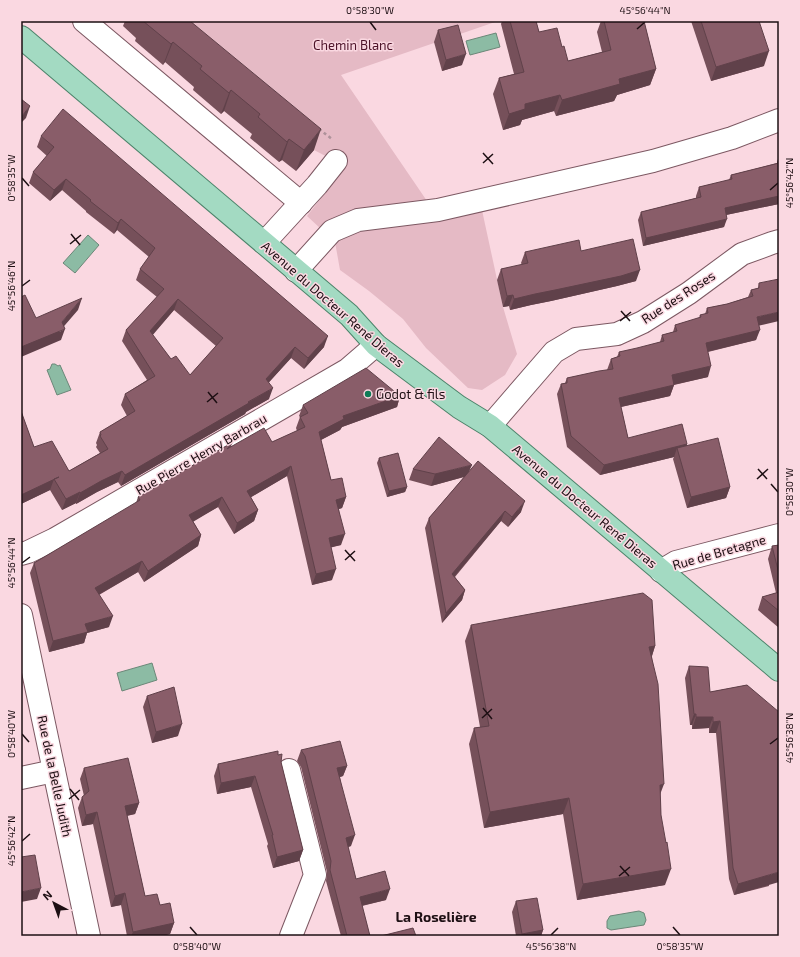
<svg xmlns="http://www.w3.org/2000/svg" width="800" height="957" viewBox="0 0 800 957" font-family="'Exo 2',sans-serif">
  <style>
    .green { fill: #e5bac5 }
    .water { fill: #8cbba4; stroke: #6b8778 }
    .lines { fill: none; stroke-linecap: round; stroke-linejoin: round }
    .minor-casing { stroke: #7c5862; stroke-width: 24 }
    .major-casing { stroke: #4c836a; stroke-width: 24 }
    .path { stroke: #ae929a; stroke-width: 2.5; stroke-dasharray: 3 3; stroke-linecap: butt }
    .minor { stroke: #fff; stroke-width: 22 }
    .major { stroke: #a3dac2; stroke-width: 22 }
    .wall { fill: #76505a; fill-rule: evenodd }
    .shaded-wall { fill: #60414a }
    .building { fill: #895d69; stroke: #60414a; fill-rule: evenodd }
    .ticks { fill: none; stroke: #1d0f13; stroke-width: 1.5 }
    .poi-dot { fill: #0f7c57; stroke: #fad8e1; stroke-width: 1.5 }
    .labels { text-anchor: middle; dominant-baseline: central; stroke-width: 3; stroke-linejoin: round; paint-order: stroke }
    .park-label { font-size: 13px; fill: #4c1228; stroke: #fad8e1 }
    .street-label { font-size: 13px; fill: #1d0f13; stroke: #fad8e1 }
    .poi-label { font-size: 13px; fill: #1d0f13; stroke: #fad8e1; text-anchor: start }
    .neighbourhood-label { font-size: 14px; font-weight: bold; fill: #1d0f13; stroke: #fad8e1 }
    .neatline { fill: none; stroke: #1d0f13; stroke-width: 1.5 }
    .ticks-label { font-size: 10px; text-anchor: middle; fill: #1d0f13 }
  </style>
  <rect width="100%" height="100%" fill="#fad8e1"/>
  <!-- green -->
  <polygon class="green" points="158,21 498,21 341,75 427,201 480,201 503,307 517,354 505,375 482,390 468,388 426,348 403,319 369,291 340,270 335,242 307,216 340,174 339,163 314,150"/>
  <!-- water -->
  <g class="water">
    <polygon points="496,33 500,47 470,55 466,41"/>
    <polygon points="88,235 99,245 75,273 63,263"/>
    <polygon points="52,364 55,364 58,366 60,365 71,390 57,395 47,370 50,369"/>
    <polygon points="152,663 157,680 122,691 117,673"/>
    <polygon points="639,911 644,913 646,920 644,925 611,930 607,928 607,921 610,916"/>
  </g>
  <g class="lines">
    <!-- minor casing -->
    <g class="minor-casing">
      <g id="minor">
        <polyline points="84,21 301,203"/>
        <polyline points="264,243 317,185 336,161"/>
        <polyline points="296,271 332,231 358,220 438,210 653,161 732,138 779,120"/>
        <polyline points="490,426 554,352 576,339 617,334 643,322 689,293 742,254 772,243 779,241"/>
        <polyline points="21,554 28,552 55,539 347,370 376,345"/>
        <polyline points="661,571 676,562 779,535"/>
        <polyline points="21,615 89,936"/>
        <polyline points="289,770 315,875 291,936"/>
        <polyline points="21,778 54,771"/>
      </g>
    </g>
    <!-- major casing -->
    <g class="major-casing">
      <polyline id="major" points="21,37 349,315 376,345 459,407 490,426 779,670"/>
    </g>
    <!-- path -->
    <polyline class="path" points="319,129 332,139"/>
    <!-- minor -->
    <use href="#minor" class="minor"/>
    <!-- major -->
    <use href="#major" class="major"/>
  </g>
  <!-- wall -->
  <g class="wall">
    <polygon points="125,21 190,21 314,150 296,171 282,160 279,162 250,138 252,134 224,111 221,114 193,90 194,87 165,62 163,65 135,41 136,38 123,26"/>
    <polygon points="502,21 536,21 539,32 562,47 568,61 602,52 597,32 601,21 644,21 656,69 650,85 617,95 614,101 556,116 554,111 522,120 520,125 503,130 493,94 499,78 514,74 501,24"/>
    <polygon points="691,21 759,21 764,66 711,81"/>
    <polygon points="438,30 462,65 442,71 434,42"/>
    <path d="M41 136 324 347 304 369 291 358 269 382V399L246 412 245 414 121 486 118 482 97 492 76 504V503L62 510 50 490 21 504V411L34 447 69 471 100 453 96 447 97 445 96 443 100 432 127 416 121 405 125 394 147 380 122 341 126 330 157 297 136 280 140 269 149 257 117 230 114 234 86 212V211L62 190 50 201 29 183 33 172 47 156 37 147ZM174 310 216 346 190 375 171 359 152 335Z"/>
    <polygon points="779,156 779,204 726,215 724,227 643,246 638,220 641,212 696,198 696,196 699,187 729,180 731,175 777,163 777,162"/>
    <polygon points="581,251 636,281 617,286 551,301 531,305 510,310 509,306 503,307 497,280 501,269 522,265 521,263 525,252"/>
    <polygon points="759,283 759,326 756,340 708,352 708,377 674,385 670,396 621,407 628,438 687,444 687,446 730,487 726,498 687,508 673,459 674,457 600,475 567,447 557,394 561,384 565,383 567,378 607,370 611,359 617,357 619,352 637,349 660,342 662,335 673,332 675,325 699,318 700,315 705,314 707,308 727,304 748,297 751,290 758,288"/>
    <polygon points="400,396 397,407 342,427 340,430 321,440 331,480 346,497 342,508 339,509 341,545 331,547 332,580 312,585 287,476 251,497 258,510 254,521 234,534 218,507 193,521 201,535 198,546 144,582 138,572 99,595 109,627 87,633 84,643 49,652 30,573 34,563 136,503 138,497 233,442 231,446 272,442 297,431 296,428 300,417 299,416 303,405"/>
    <polygon points="379,458 407,487 405,492 387,497 377,463"/>
    <polygon points="413,469 469,471 521,512 508,527 501,521 455,577 465,590 462,600 442,623 425,528 429,518 464,477 431,486 409,480"/>
    <polygon points="779,545 779,628 758,610 762,597 776,593 768,559 772,546"/>
    <polygon points="471,625 655,646 652,656 665,885 577,900 563,814 484,828 469,744 474,728 480,727 465,641"/>
    <polygon points="689,666 710,692 747,685 769,886 734,895 729,879 716,733 709,733 709,728 692,729 692,725 690,725 685,678"/>
    <polygon points="147,696 178,736 152,743 143,707"/>
    <polygon points="301,750 347,766 343,776 340,777 351,846 348,847 356,879 386,900 362,906 370,936 341,936 326,881 327,872 301,767 297,761"/>
    <polygon points="281,762 303,850 299,861 273,868 267,846 268,844 251,787 217,794 214,776 218,764"/>
    <polygon points="84,768 139,803 135,814 127,816 145,896 160,905 174,923 170,934 162,936 127,936 121,905 111,907 93,824 82,826 78,808 82,797 84,796 80,779"/>
    <polygon points="516,901 543,930 541,936 516,936 512,912"/>
  </g>
  <!-- shaded-wall -->
  <g class="shaded-wall">
    <polygon points="173,42 165,62 163,65 171,44"/>
    <polygon points="769,51 764,66 711,81 716,67"/>
    <polygon points="466,54 462,65 442,71 446,60"/>
    <polygon points="656,69 650,85 617,95 614,101 556,116 562,100 619,79"/>
    <polygon points="231,90 224,111 221,114 229,93"/>
    <polygon points="560,95 554,111 522,120 520,125 503,130 509,114 525,104"/>
    <polygon points="30,106 26,118 21,123 21,117"/>
    <polygon points="321,129 314,150 296,171 304,150"/>
    <polygon points="289,139 282,160 279,162 287,142"/>
    <polygon points="66,179 62,190 50,201 54,190"/>
    <polygon points="779,196 779,204 721,216 725,208"/>
    <polygon points="121,219 117,230 114,234 118,223"/>
    <polygon points="727,219 724,227 643,246 646,238"/>
    <polygon points="640,270 636,281 617,286 551,301 531,305 510,310 514,299 535,294"/>
    <polygon points="513,295 509,306 503,307 507,296"/>
    <polygon points="82,298 78,310 59,332 65,329 61,340 21,357 21,347 62,322"/>
    <polygon points="178,299 174,310 146,343 150,331"/>
    <polygon points="779,312 779,321 753,327 757,317"/>
    <polygon points="760,330 756,340 702,353 706,343"/>
    <polygon points="328,336 324,347 304,369 308,358"/>
    <polygon points="295,347 291,358 262,390 266,379"/>
    <polygon points="711,366 708,377 668,386 672,375"/>
    <polygon points="674,385 670,396 616,408 619,398"/>
    <polygon points="273,388 269,399 246,412 245,414 121,486 125,475"/>
    <polygon points="400,396 397,407 342,427 340,430 315,443 319,432 343,416"/>
    <polygon points="687,444 683,455 677,448 674,457 600,475 604,465"/>
    <polygon points="472,465 467,476 431,486 435,474"/>
    <polygon points="291,466 287,476 243,502 247,491"/>
    <polygon points="122,471 118,482 97,492 76,504 80,493 101,481"/>
    <polygon points="59,477 54,479 50,490 21,504 21,495"/>
    <polygon points="407,487 405,492 387,497 389,491"/>
    <polygon points="730,487 726,498 687,508 691,497"/>
    <polygon points="80,492 76,503 62,510 66,499"/>
    <polygon points="222,497 218,507 186,526 189,515"/>
    <polygon points="346,497 342,508 332,511 336,500"/>
    <polygon points="525,501 521,512 508,527 512,517"/>
    <polygon points="258,510 254,521 234,534 237,523"/>
    <polygon points="505,511 501,521 448,584 452,574"/>
    <polygon points="345,534 341,545 325,549 329,538"/>
    <polygon points="201,535 198,546 144,582 148,571"/>
    <polygon points="142,561 138,572 91,599 95,588"/>
    <polygon points="336,569 332,580 312,585 316,574"/>
    <polygon points="465,590 462,600 442,623 446,613"/>
    <polygon points="113,616 109,627 87,633 84,643 49,652 53,641 85,624"/>
    <polygon points="655,646 650,662 649,647"/>
    <polygon points="694,714 696,714 692,725 690,725"/>
    <polygon points="696,717 713,717 709,728 692,729"/>
    <polygon points="720,721 716,733 709,733 713,722"/>
    <polygon points="182,724 178,736 152,743 156,732"/>
    <polygon points="347,766 343,776 333,779 337,768"/>
    <polygon points="255,776 251,787 217,794 221,783"/>
    <polygon points="664,784 658,800 660,785"/>
    <polygon points="569,798 563,814 484,828 490,812"/>
    <polygon points="139,803 135,814 120,817 125,806"/>
    <polygon points="97,812 93,824 82,826 86,815"/>
    <polygon points="355,835 351,846 342,849 346,838"/>
    <polygon points="303,850 299,861 273,868 277,857"/>
    <polygon points="671,869 665,885 577,900 583,884"/>
    <polygon points="779,872 779,882 734,895 738,884"/>
    <polygon points="41,888 37,899 21,902 21,892"/>
    <polygon points="390,889 386,900 356,907 360,897"/>
    <polygon points="125,893 121,905 111,907 115,896"/>
    <polygon points="174,923 170,934 162,936 131,936 133,932"/>
    <polygon points="543,930 541,936 521,936 522,934"/>
  </g>
  <!-- building -->
  <g class="building">
    <polygon points="143,21 190,21 321,129 304,150 289,139 287,142 258,117 260,114 231,90 229,93 200,69 202,66 173,42 171,44"/>
    <polygon points="510,21 536,21 539,32 557,28 562,47 564,46 568,61 611,50 604,21 644,21 656,69 619,79 620,84 562,100 560,95 525,104 525,109 509,114 499,78 524,72"/>
    <polygon points="701,21 759,21 769,51 716,67"/>
    <polygon points="458,25 466,54 446,60 438,30"/>
    <polygon points="21,99 30,106 21,117"/>
    <path d="M63 109 328 336 308 358 295 347 266 379 273 388 248 402 249 403 125 475 122 471 101 481 80 493V492L66 499 54 479 59 477 21 495V411L34 447 52 441 69 471 108 449 100 436 101 435 100 432 135 411 125 394 155 376 126 330 164 289 140 269 155 248 121 219 118 223 90 201 91 200 66 179 54 190 33 172 54 147 41 136ZM178 299 223 338 190 375 176 356 171 359 150 331Z"/>
    <polygon points="779,163 779,196 725,208 727,219 646,238 641,212 701,197 699,187 732,179 731,175"/>
    <polygon points="633,239 640,270 621,276 555,290 535,294 514,299 513,295 507,296 501,269 528,263 525,252 579,240 581,251"/>
    <polygon points="779,279 779,312 757,317 760,330 706,343 711,366 672,375 674,385 619,398 628,438 682,424 687,444 604,465 571,436 561,384 567,383 567,378 599,371 613,369 611,359 620,356 619,352 637,348 664,341 662,335 677,331 675,325 701,317 700,315 708,313 707,308 727,304 753,296 751,290 759,288 759,283"/>
    <polygon points="25,295 36,318 82,298 62,322 65,329 21,347 21,297"/>
    <polygon points="366,368 400,396 343,416 344,419 319,432 331,480 342,478 346,497 336,500 345,534 329,538 336,569 316,574 291,466 247,491 258,510 237,523 222,497 189,515 201,535 148,571 142,561 95,588 113,616 85,624 88,632 53,641 34,563 140,500 138,497 233,442 227,449 264,428 272,442 305,427 300,417 308,413 303,405"/>
    <polygon points="439,437 472,465 435,474 413,469"/>
    <polygon points="718,438 730,487 691,497 677,448"/>
    <polygon points="398,453 407,487 389,491 379,458"/>
    <polygon points="478,461 525,501 512,517 505,511 452,574 465,590 446,613 429,518"/>
    <polygon points="779,545 779,574 772,546"/>
    <polygon points="779,592 779,611 762,597"/>
    <polygon points="643,593 652,600 655,646 649,647 658,684 664,784 660,785 661,815 666,843 667,842 671,869 583,884 569,798 490,812 474,728 489,726 471,625"/>
    <polygon points="689,666 708,667 710,692 747,685 779,712 779,872 738,884 733,868 720,721 713,722 713,717 696,717 696,714 694,714"/>
    <polygon points="174,687 182,724 156,732 147,696"/>
    <polygon points="340,741 347,766 337,768 355,835 346,838 356,879 385,871 390,889 360,897 370,936 347,936 330,870 331,861 305,756 301,750"/>
    <polygon points="278,751 278,755 282,754 281,762 303,850 277,857 272,835 273,835 255,776 221,783 218,764"/>
    <polygon points="128,758 139,803 125,806 145,896 157,894 160,905 170,903 174,923 133,932 125,893 115,896 97,812 86,815 82,797 89,791 84,768"/>
    <polygon points="35,855 41,888 21,892 21,857"/>
    <polygon points="537,898 543,930 522,934 516,901"/>
    <polygon points="413,928 416,936 381,936"/>
  </g>
  <!-- ticks -->
  <path class="ticks" d="M370 22 376 30M637 29 645 22M483 153 493 164M483 163 493 154M22 178 29 186M770 190 778 183M71 234 80 245M70 244 81 235M22 286 30 280M621 311 630 321M620 321 631 312M208 392 217 403M207 402 218 393M758 469 767 479M757 479 768 469M771 484 778 492M345 550 355 561M345 560 355 551M22 563 30 557M483 708 492 719M482 718 492 709M22 734 29 742M770 744 778 738M70 789 79 800M69 799 80 790M22 841 30 834M620 866 629 876M619 876 630 867M190 927 197 935M673 927 680 935M551 935 558 928"/>
  <!-- markers -->
  <circle class="poi-dot" cx="368" cy="394" r="4"/>
  <g class="labels">
    <!-- park labels -->
    <g class="park-label">
      <text x="353" y="45">Chemin Blanc</text>
    </g>
    <!-- street labels -->
    <g class="street-label">
      <text transform="translate(678 297) rotate(-33)">Rue des Roses</text>
      <text transform="translate(333 304) rotate(41)">Avenue du Docteur René Dieras</text>
      <text transform="translate(201 454) rotate(-30)">Rue Pierre Henry Barbrau</text>
      <text transform="translate(585 506) rotate(40)">Avenue du Docteur René Dieras</text>
      <text transform="translate(719 552) rotate(-16)">Rue de Bretagne</text>
      <text transform="translate(55 776) rotate(78)">Rue de la Belle Judith</text>
    </g>
    <!-- poi labels -->
    <g class="poi-label">
      <text x="376" y="394">Godot &amp; fils</text>
    </g>
    <!-- neighbourhood labels -->
    <g class="neighbourhood-label">
      <text x="436" y="916">La Roselière</text>
    </g>
  </g>
  <!-- border -->
  <rect width="800" height="957" fill="none" stroke="#fad8e1" stroke-width="44"/>
  <!-- north arrow -->
  <g transform="translate(54 903) rotate(319)" stroke="#fad8e1" stroke-width="3" paint-order="stroke">
  <path d="M0-3L7 15L0 10L-7 15Z" fill="#1d0f13"/>
  <text y="-6" font-size="11" font-weight="bold" text-anchor="middle" fill="#1d0f13">N</text>
  </g>
  <rect x="22" y="22" width="756" height="913" class="neatline"/>
  <g class="ticks-label">
    <text x="370" y="14">0°58'30"W</text>
    <text x="645" y="14">45°56'44"N</text>
    <text transform="translate(11 178) rotate(-90)" y="4">0°58'35"W</text>
    <text transform="translate(789 183) rotate(-90)" y="4">45°56'42"N</text>
    <text transform="translate(11 286) rotate(-90)" y="4">45°56'46"N</text>
    <text transform="translate(789 492) rotate(-90)" y="4">0°58'30"W</text>
    <text transform="translate(11 563) rotate(-90)" y="4">45°56'44"N</text>
    <text transform="translate(11 734) rotate(-90)" y="4">0°58'40"W</text>
    <text transform="translate(789 738) rotate(-90)" y="4">45°56'38"N</text>
    <text transform="translate(11 841) rotate(-90)" y="4">45°56'42"N</text>
    <text x="197" y="950">0°58'40"W</text>
    <text x="551" y="950">45°56'38"N</text>
    <text x="680" y="950">0°58'35"W</text>
  </g>
</svg>
